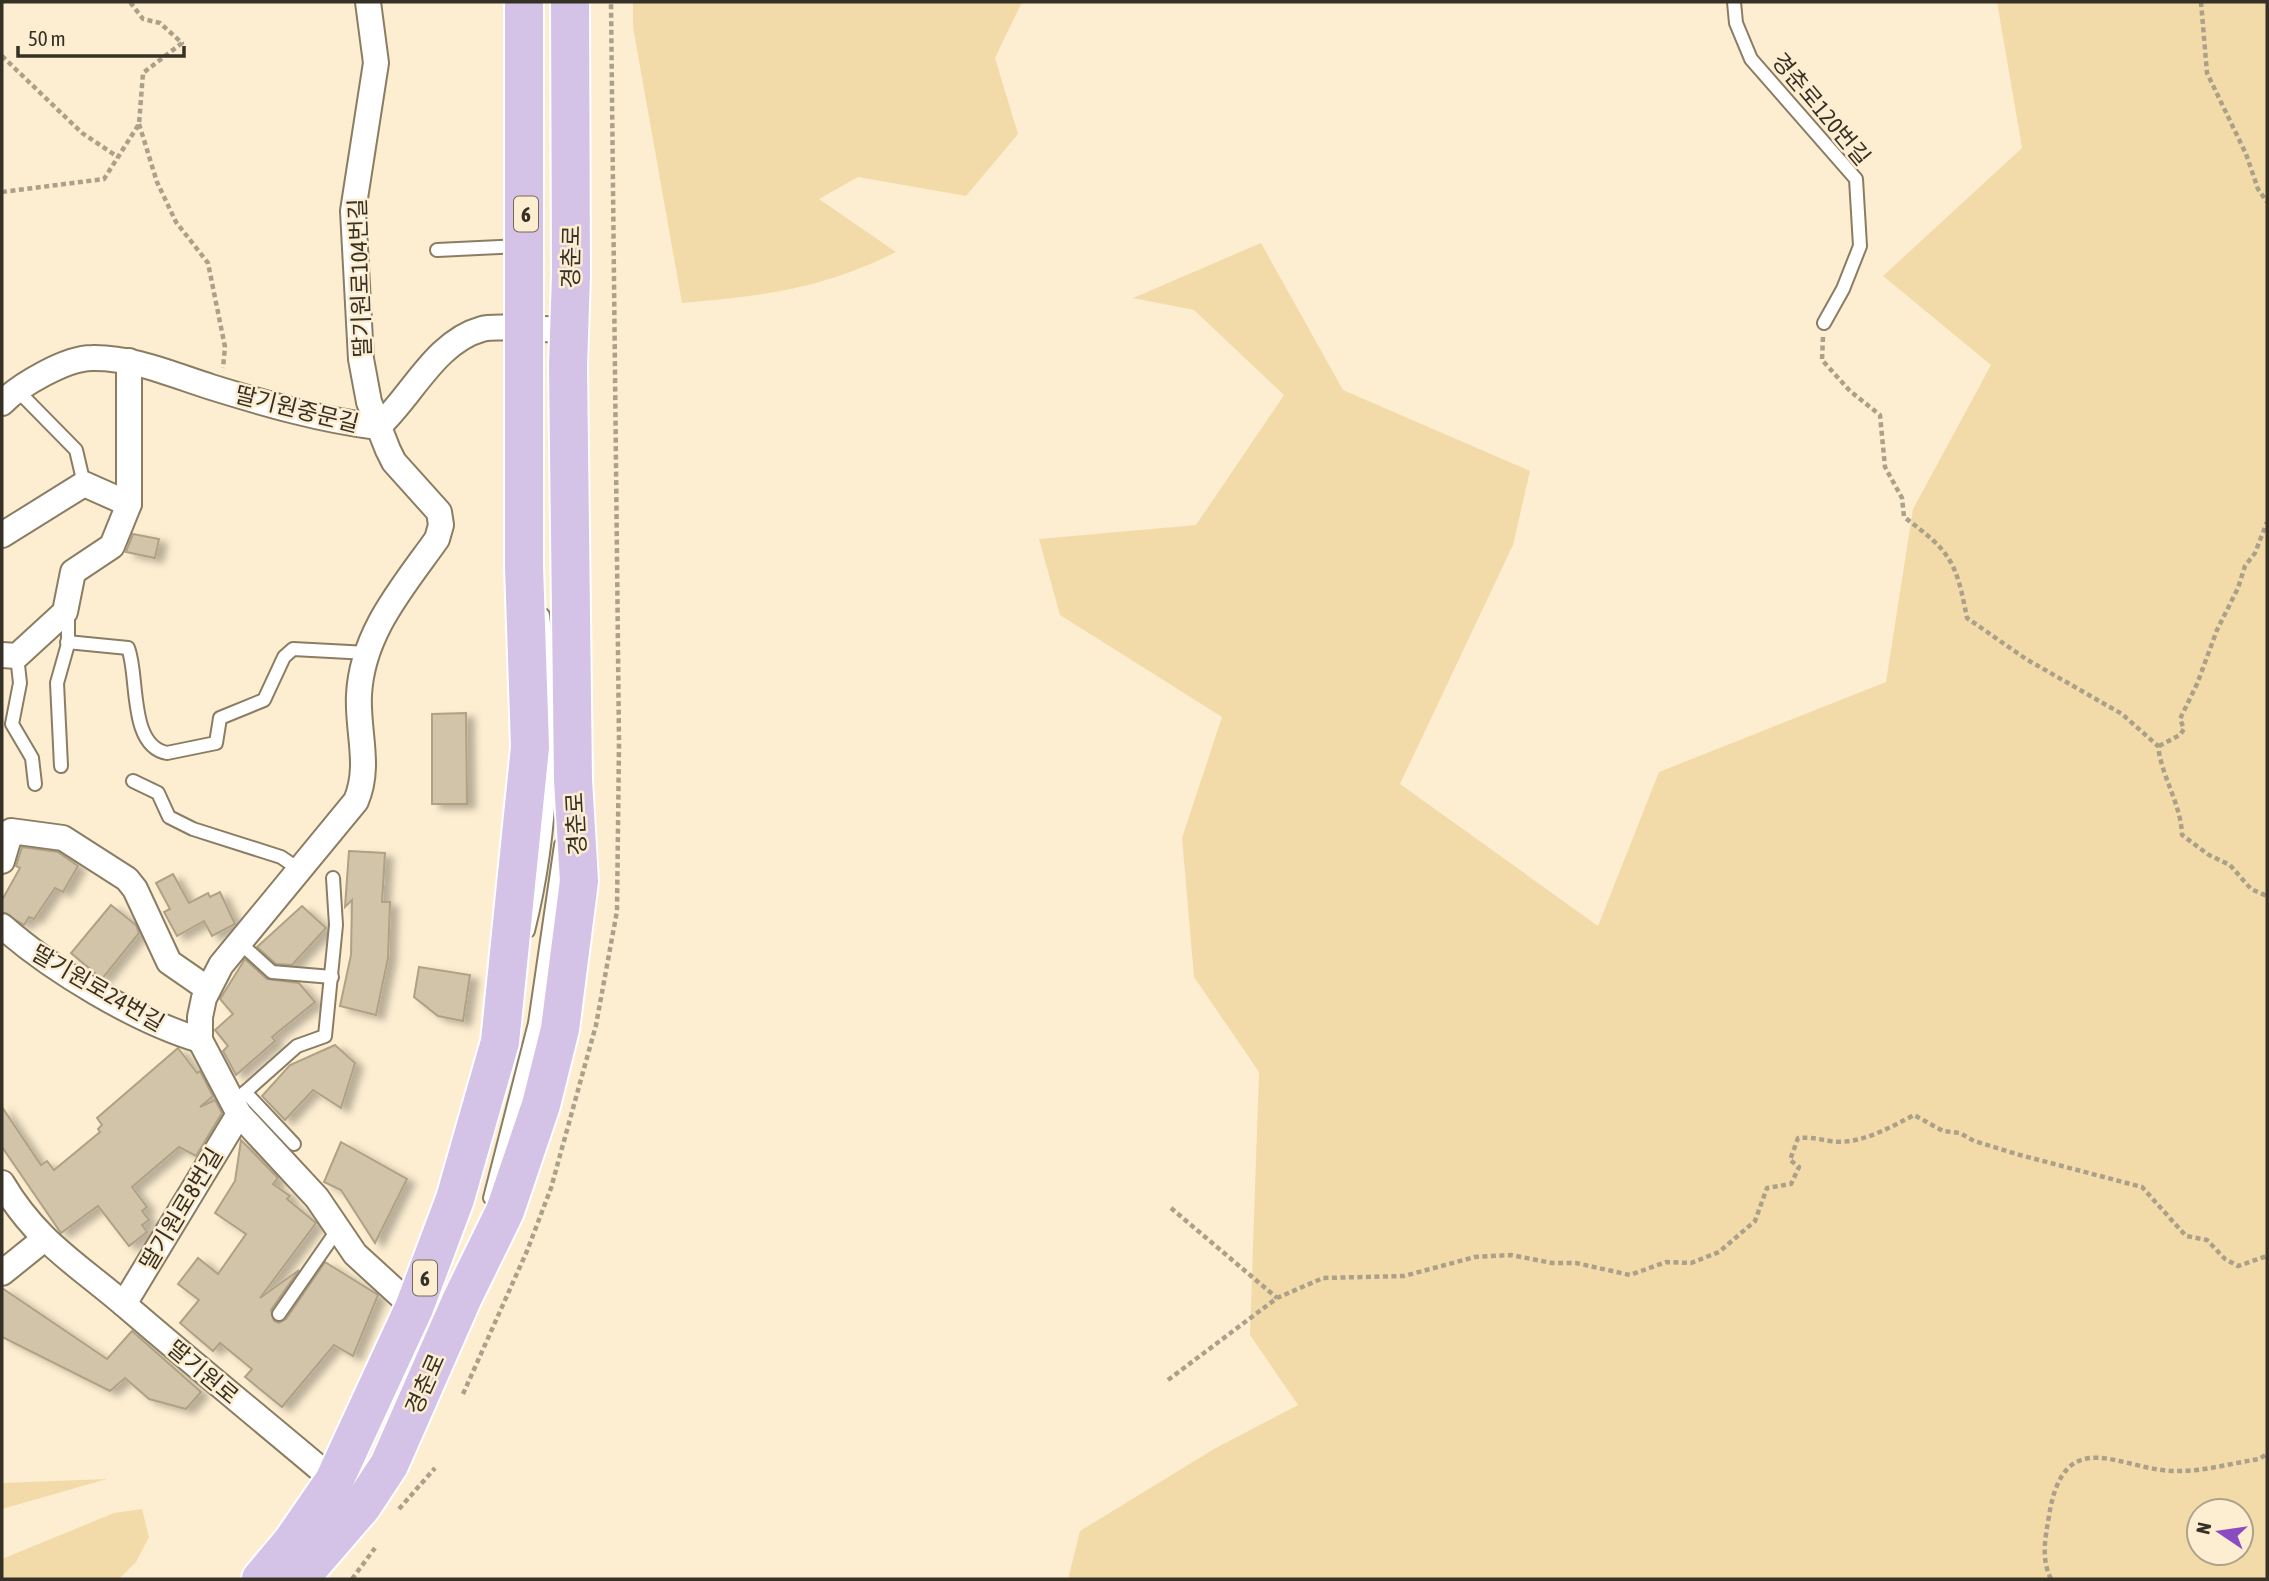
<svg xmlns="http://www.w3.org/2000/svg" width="2269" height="1581" viewBox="0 0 2269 1581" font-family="'Asap Condensed','Noto Sans KR',sans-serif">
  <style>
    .green { fill: #f3dba9; fill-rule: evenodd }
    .building { fill: #d2c4a8; stroke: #aea185; stroke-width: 2; filter: url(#shadow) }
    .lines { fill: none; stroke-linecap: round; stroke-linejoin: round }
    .service-casing { stroke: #8a7d63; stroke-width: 16 }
    .minor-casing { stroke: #8a7d63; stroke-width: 28 }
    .primary-casing { stroke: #fff; stroke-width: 42 }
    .path { stroke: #aba08a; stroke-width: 4.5; stroke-dasharray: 5 3.5; stroke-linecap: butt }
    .service { stroke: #fff; stroke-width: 12 }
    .minor { stroke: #fff; stroke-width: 24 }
    .primary { stroke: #d4c3e7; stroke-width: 38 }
    .labels { text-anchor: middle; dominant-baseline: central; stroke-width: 5; stroke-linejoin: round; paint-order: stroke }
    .shield { fill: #fdeed1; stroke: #726a59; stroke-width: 2 }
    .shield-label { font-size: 21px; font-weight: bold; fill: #363126 }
    .street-label { font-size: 23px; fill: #363126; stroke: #fdeed1 }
  </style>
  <defs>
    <filter id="shadow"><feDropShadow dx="8" dy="4.5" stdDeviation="3.5" flood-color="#0004"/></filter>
  </defs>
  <rect width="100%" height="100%" fill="#fdeed1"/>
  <!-- green -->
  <g class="green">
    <path d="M633 2H1022L995 58 1018 134 966 196 858 177 819 199 896 252C822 289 763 296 682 303L633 27Z"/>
    <path d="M1997 2H2267V1579H1068L1080 1531 1214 1449 1298 1405 1250 1335 1259 1072 1194 977 1182 838 1222 717 1060 615 1039 539 1196 525 1284 395 1194 310 1133 298 1261 243 1343 390 1530 471 1513 545 1400 784 1598 926 1659 772 1886 682 1913 509 1991 365 1883 276 2022 148ZM2199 1511H2241V1553H2199Z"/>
    <polygon points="107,1479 2,1509 2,1483"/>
    <polygon points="142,1509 149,1537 136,1562 119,1579 2,1579 2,1559 114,1513"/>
  </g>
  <!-- building -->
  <g class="building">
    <polygon points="133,534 159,539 155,558 126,552"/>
    <polygon points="466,713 467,804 432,804 432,714"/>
    <polygon points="22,847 58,852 78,866 63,892 55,888 34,919 29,917 24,925 2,912 2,900 20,868 16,866"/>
    <polygon points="349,851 385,853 382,902 390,902 388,958 376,1015 340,1006 351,955 352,900 345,907"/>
    <polygon points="173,874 189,903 208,893 210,897 220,892 235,924 212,936 204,921 177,936 164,912 170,909 156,883"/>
    <polygon points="111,905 136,925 139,933 102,979 71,953"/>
    <polygon points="302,906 326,928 292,965 276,964 257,947"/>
    <polygon points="245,959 267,979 299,983 315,1002 272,1037 275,1041 236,1075 223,1051 228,1046 215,1030 233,1014 220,999"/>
    <polygon points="419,967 470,975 463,1021 438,1016 414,997"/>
    <polygon points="335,1045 355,1063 341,1108 313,1090 285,1120 262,1096 290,1065"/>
    <polygon points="178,1048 197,1073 200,1071 213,1096 200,1107 215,1100 222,1113 196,1156 179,1147 132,1187 147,1207 142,1211 149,1220 142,1225 147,1232 129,1246 98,1206 61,1233 2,1147 2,1107 41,1165 47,1161 54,1170 100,1132 98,1129 102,1125 97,1118"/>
    <polygon points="241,1140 278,1178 273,1184 290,1196 287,1199 316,1223 260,1298 299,1270 271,1310 274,1321 279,1323 286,1319 325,1262 378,1295 353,1356 334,1345 282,1407 245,1377 252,1369 220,1343 213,1351 180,1323 199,1300 178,1284 198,1258 218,1274 246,1234 215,1213 235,1181"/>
    <polygon points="341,1142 407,1179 375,1243 341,1190 324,1182"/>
    <polygon points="2,1288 107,1359 132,1331 201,1392 186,1409 149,1399 125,1378 110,1391 2,1337"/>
  </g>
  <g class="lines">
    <!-- service casing -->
    <g class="service-casing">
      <g id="service">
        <polyline points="1734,2 1736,23 1751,59 1856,179 1860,246 1843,289 1824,323"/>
        <polyline points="437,250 522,246"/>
        <polyline points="18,391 76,450 84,484"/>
        <path d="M67 642 128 648C139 675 128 746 167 753L216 743 220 718 264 700 284 657 293 649 368 653"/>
        <polyline points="17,656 20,683 12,724 32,758 35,784"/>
        <polyline points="61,766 57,683 68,644 68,612"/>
        <polyline points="133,781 158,793 169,817 193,829 281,857 300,870"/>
        <path d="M528 931C553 832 557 716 543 615"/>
        <polyline points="240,943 272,972 332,977"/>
        <polyline points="245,1092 294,1144"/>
        <polyline points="233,1103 297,1046 325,1036 336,925 333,878"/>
        <polyline points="490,1198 535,1023 561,845"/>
        <polyline points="279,1314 338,1229"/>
      </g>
    </g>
    <!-- minor casing -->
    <g class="minor-casing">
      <g id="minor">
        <path d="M2 403C20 385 66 358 92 358 132 357 173 375 211 387 266 404 321 420 378 427 412 396 435 342 482 329 493 325 551 330 568 330"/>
        <polyline points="2,535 84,484 129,504"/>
        <polyline points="2,655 17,656 65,612 73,572 112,546 129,504 129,361"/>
        <polyline points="2,861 11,831 63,838 127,879 135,889 169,962 208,989"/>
        <path d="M2 926C52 970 136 1021 200 1040"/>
        <polyline points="239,1114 317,1198 355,1254 414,1308"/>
        <path d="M2 1183C37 1242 76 1263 126 1306 198 1368 272 1428 344 1489"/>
        <polyline points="2,1273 43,1240"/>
        <path d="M124 1304 239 1114 200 1040V1017L204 998 221 965 356 801C371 766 357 731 359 695 362 633 403 587 437 539L441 525 439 512 394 462 388 450 369 402 361 359 353 211 376 63 368 2"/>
      </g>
    </g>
    <!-- primary casing -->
    <g class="primary-casing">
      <g id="primary">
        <polyline points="261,1579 292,1542 334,1481 414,1308 455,1199 500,1042 530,747 524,566 524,2"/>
        <polyline points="299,1579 362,1506 389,1465 462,1299 505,1211 541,1105 560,1029 579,881 573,780 568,365 571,275 570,2"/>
      </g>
    </g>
    <!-- path -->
    <g class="path">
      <polyline points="2201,2 2207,73 2246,154 2258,189 2267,202"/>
      <polyline points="2,56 82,133 118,157"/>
      <polyline points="139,124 157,182 176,222 208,263 225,347 223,368"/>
      <polyline points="2,192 104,179 139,124 143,73 182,43 160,23 143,19 130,2"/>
      <path d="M1823 337 1822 360 1850 391 1880 415 1885 467 1902 498 1904 517C1951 552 1956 561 1967 618L2026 659 2122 714 2158 746C2162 778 2181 804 2182 835L2209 855 2230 865 2251 889 2267 896"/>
      <polyline points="2159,746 2180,735 2184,729 2180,719 2197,684 2217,630 2238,588 2245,566 2255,553 2267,522"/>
      <polyline points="1171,1208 1277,1298"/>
      <path d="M1168 1380 1277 1298 1323 1278 1404 1276 1475 1257 1511 1255 1552 1263H1576L1630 1275 1666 1262 1691 1263 1719 1252 1755 1221 1767 1188 1791 1184 1799 1167 1790 1160 1798 1138C1811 1137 1818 1139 1830 1141 1858 1146 1891 1127 1914 1115L1943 1131 1960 1133 1974 1141 2020 1155 2142 1187 2186 1236 2207 1240 2225 1259 2238 1266 2267 1256"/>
      <polyline points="463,1394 527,1251 551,1188 596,1025 617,911 619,743 611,2"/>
      <polyline points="399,1509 435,1468"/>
      <polyline points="352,1579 375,1548"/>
      <path d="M2051 1579C2041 1559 2045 1539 2049 1516 2064 1419 2124 1473 2179 1471 2205 1471 2233 1463 2259 1459L2267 1454"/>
    </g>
    <!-- service -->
    <use href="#service" class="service"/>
    <!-- minor -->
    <use href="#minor" class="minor"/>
    <!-- primary -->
    <use href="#primary" class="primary"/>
  </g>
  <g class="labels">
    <!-- shield labels -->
    <g class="shield">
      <rect x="514" y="196.5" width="24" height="35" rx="5"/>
      <rect x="413" y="1260.5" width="24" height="35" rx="5"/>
    </g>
    <g class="shield-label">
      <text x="526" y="214">6</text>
      <text x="425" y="1278">6</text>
    </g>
    <!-- street labels -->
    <g class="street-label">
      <text transform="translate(1821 109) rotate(50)">경춘로120번길</text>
      <text transform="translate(571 257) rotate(-89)">경춘로</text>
      <text transform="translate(360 278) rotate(-92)">딸기원로104번길</text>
      <text transform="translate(297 409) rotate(14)">딸기원중문길</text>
      <text transform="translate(576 824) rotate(-93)">경춘로</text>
      <text transform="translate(98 988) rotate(30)">딸기원로24번길</text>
      <text transform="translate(181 1209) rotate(-59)">딸기원로8번길</text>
      <text transform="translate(203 1372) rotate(40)">딸기원로</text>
      <text transform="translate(425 1384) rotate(-66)">경춘로</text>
    </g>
  </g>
  <!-- border -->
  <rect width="2269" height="1581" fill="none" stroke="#363126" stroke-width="7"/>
  <!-- north arrow -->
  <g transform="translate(2220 1532) rotate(283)"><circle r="33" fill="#fdeed1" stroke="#ada28d" stroke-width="2"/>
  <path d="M0-5L12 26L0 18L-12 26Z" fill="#8c4cc1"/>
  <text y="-10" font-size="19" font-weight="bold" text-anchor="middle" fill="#363126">N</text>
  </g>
  <!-- scale -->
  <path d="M18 46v10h166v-10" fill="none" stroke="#363126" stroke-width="3.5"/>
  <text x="28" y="46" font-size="21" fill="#363126" stroke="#fdeed1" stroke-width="5" paint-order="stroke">50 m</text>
</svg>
